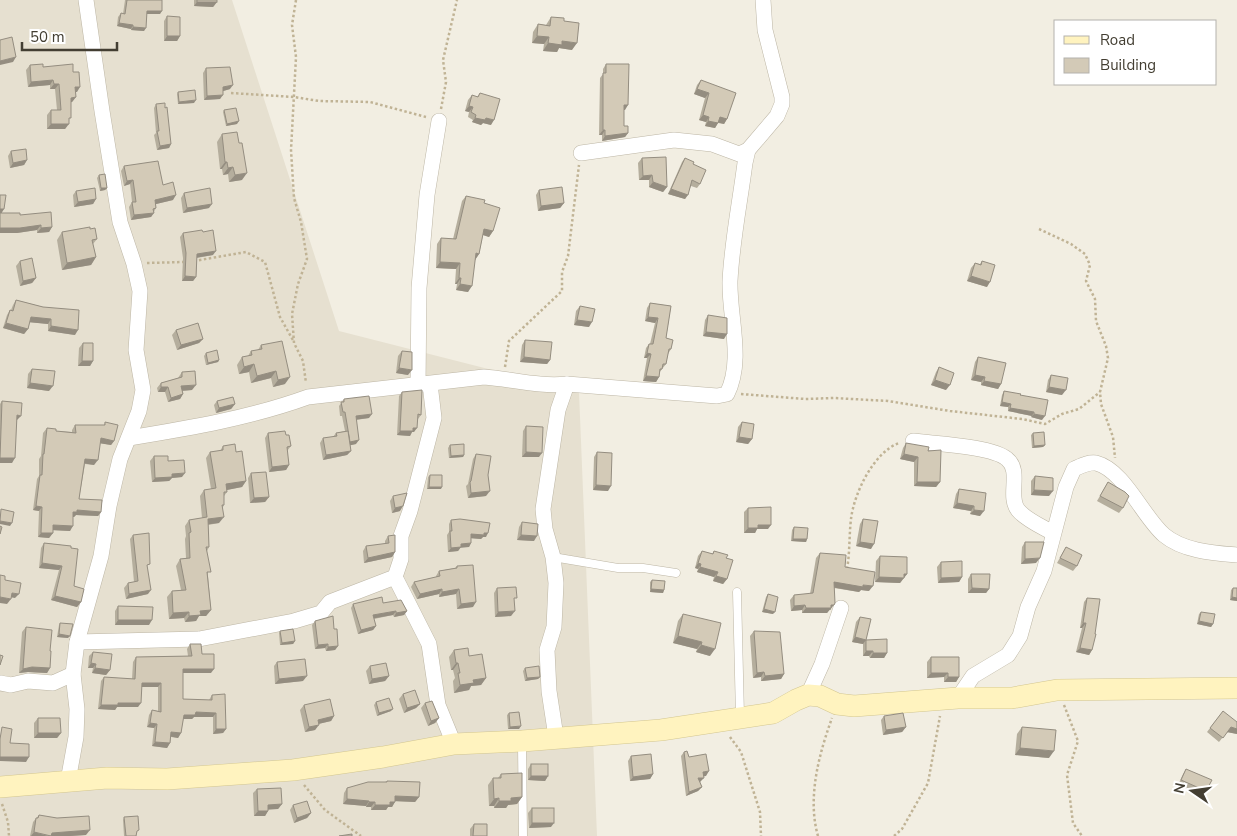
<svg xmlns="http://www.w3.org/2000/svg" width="1237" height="836" viewBox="0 0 1237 836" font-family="'Nunito Sans',sans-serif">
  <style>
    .residential { fill: #e6e0d0 }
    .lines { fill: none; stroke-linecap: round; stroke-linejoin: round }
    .lane-casing { stroke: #bdb6a5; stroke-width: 9 }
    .street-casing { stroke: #bdb6a5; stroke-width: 16 }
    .secondary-casing { stroke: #d3c690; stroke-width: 22 }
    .path { stroke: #c0b395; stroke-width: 2.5; stroke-dasharray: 2.5 2.5; stroke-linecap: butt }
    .lane { stroke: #fff; stroke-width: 8 }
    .street { stroke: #fff; stroke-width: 15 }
    .secondary { stroke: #fff3bf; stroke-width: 21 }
    .wall { fill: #b5ae9d }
    .shaded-wall { fill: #948d80 }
    .building { fill: #d3cab7; stroke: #948d80 }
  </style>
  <rect width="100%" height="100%" fill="#f2eee2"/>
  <!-- residential -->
  <polygon class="residential" points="0,0 232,0 339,331 579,392 597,836 0,836"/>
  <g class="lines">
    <!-- lane casing -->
    <g class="lane-casing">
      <g id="lane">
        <polyline points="553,557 618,568 643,568 676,573"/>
        <polyline points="737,592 740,716"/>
        <polyline points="522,743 523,836"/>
      </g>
    </g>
    <!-- street casing -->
    <g class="street-casing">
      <g id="street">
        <polyline points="581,153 674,140 712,144 739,154 748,150"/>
        <polyline points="418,385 419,288 427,195 439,121"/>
        <path d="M129 438C190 428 250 418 308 397L484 377C512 379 539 387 567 384L717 396 727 394C744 360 729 317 730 281 732 241 740 202 745 163L748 150 777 116 782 104V97L765 30 763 0"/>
        <path d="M913 441C935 444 992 446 1007 459 1022 471 1007 496 1018 510 1026 520 1043 527 1053 533"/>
        <polyline points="395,577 429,644 438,705 454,744"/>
        <polyline points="77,642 199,639 294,621 321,613 330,602 395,577 401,559 401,536 410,511 434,418 430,384"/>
        <polyline points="0,683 11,685 28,681 53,683 73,674"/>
        <polyline points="808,695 822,664 841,608"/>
        <path d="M958 698 973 676 1008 655 1020 636 1028 607 1044 571 1066 487 1074 469C1081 466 1088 462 1096 463 1124 470 1143 517 1164 535 1183 551 1213 553 1237 555"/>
        <polyline points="556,737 549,691 547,650 554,627 556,583 553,557 545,529 543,509 558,410 567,384"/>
        <polyline points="68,781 76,737 77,709 73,674 77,642 101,556 109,506 120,459 139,411 143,390 136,350 140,291 134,264 120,222 102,111 86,0"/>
      </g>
    </g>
    <!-- secondary casing -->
    <g class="secondary-casing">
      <polyline id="secondary" points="0,787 107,778 167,779 293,770 383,757 454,744 522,741 661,730 773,713 796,700 808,695 820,696 837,704 854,706 958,698 1012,698 1057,690 1237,688"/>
    </g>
    <!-- path -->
    <g class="path">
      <polyline points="296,0 292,25 296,57 291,150 294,198 301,222 307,259 298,284 292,314 294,343 303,361 306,383"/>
      <polyline points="231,93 294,97 319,101 370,102 426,117"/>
      <polyline points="441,109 446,82 443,60 457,0"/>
      <polyline points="1039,229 1071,244 1085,254 1090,265 1086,281 1095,299 1096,321 1106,346 1108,358 1100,392 1101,404 1113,437 1115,458"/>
      <polyline points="194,261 246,252 265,262 280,317 294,342"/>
      <polyline points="147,263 184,262"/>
      <polyline points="505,367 509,341 562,291 562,272 568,256 579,165"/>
      <polyline points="741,394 805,399 834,398 888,401 950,411 1022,419 1045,424 1062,414 1079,409 1100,392"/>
      <path d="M847 569C850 552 849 536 851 519 854 493 874 452 899 443"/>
      <polyline points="1064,705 1078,741 1067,775 1073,823 1082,836"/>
      <polyline points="730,737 741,752 760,812 761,836"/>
      <polyline points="304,785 325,810 361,836"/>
      <polyline points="2,804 8,822 9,836"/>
      <path d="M818 836C807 798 819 754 832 718"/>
      <polyline points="894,836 902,829 928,783 940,716"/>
    </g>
    <!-- lane -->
    <use href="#lane" class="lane"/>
    <!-- street -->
    <use href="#street" class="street"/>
    <!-- secondary -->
    <use href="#secondary" class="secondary"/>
  </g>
  <!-- wall -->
  <g class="wall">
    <polygon points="125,0 162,0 160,14 147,14 144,31 131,30 131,29 117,26 118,17 121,13 123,14"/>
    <polygon points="194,0 217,0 217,2 213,7 194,6"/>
    <polygon points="167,16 180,36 177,41 164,41 164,21"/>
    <polygon points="551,17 564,21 572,50 559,48 557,52 543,51 544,44 532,43 533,32 538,24 546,25"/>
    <polygon points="606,64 625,110 624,110 624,126 628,133 625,137 602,141 602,135 599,135 600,78 603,74 603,69"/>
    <polygon points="30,65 73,72 77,92 75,92 76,97 72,102 71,102 69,121 65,129 47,129 47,115 51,110 57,110 55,89 50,89 50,85 28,87 26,70"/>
    <polygon points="206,68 230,89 223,91 220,99 204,100 203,73"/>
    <polygon points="701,80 727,119 724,124 718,123 715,128 705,126 706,122 699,120 705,98 694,94 697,85"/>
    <polygon points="178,92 194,103 178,104 177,94"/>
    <polygon points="480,93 491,125 483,123 481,125 472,122 473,120 468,117 469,112 465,111 468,100 472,95 477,97"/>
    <polygon points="156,104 171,144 169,148 157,150 154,135 156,133 154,108"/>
    <polygon points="224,110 237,124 226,126 223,112"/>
    <polygon points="222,134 239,143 242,180 229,182 228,174 223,175 222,169 220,169 217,142"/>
    <polygon points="11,151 27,160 24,165 10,168 8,156"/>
    <polygon points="642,158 667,187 663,192 649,187 649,180 639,180 638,163"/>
    <polygon points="685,158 693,164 700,184 697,188 691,186 685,199 668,194 682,162"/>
    <polygon points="124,166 163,185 173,200 156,204 156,208 151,217 131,220 129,207 132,202 130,184 124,186 121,171"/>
    <polygon points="99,175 107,188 105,190 100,191 97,178"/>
    <polygon points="539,190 564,203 560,208 538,211 536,195"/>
    <polygon points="76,191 96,199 93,204 74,207 73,195"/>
    <polygon points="184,193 209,208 183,213 181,198"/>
    <polygon points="0,195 2,213 20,215 52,227 49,232 37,233 37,230 17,233 0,233"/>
    <polygon points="466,196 484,203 493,231 489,237 483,235 479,254 475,260 468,292 456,290 457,284 455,284 456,269 436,268 437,244 441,238 453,239 462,201"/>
    <polygon points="90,229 97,239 93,244 96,257 91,265 62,270 57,240 62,232"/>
    <polygon points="183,233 213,255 197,258 196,277 193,281 182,281 183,258 180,237"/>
    <polygon points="20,261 36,278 32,283 20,286 16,266"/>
    <polygon points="982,261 987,287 967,281 971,268 975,263 980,264"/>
    <polygon points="16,300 43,307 75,335 48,331 48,324 29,322 28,329 24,334 3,328 7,315 10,310 11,310 13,305"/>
    <polygon points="650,303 671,306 666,338 671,349 668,354 666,364 659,373 659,377 656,382 643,381 647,358 644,358 646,348 649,344 650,344 655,323 645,321 647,308"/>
    <polygon points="580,306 589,327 574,325 576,311"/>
    <polygon points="708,315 724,339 703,336 705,320"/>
    <polygon points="176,330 203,339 199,343 177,350 172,335"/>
    <polygon points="525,340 550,360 547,364 520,362 522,345"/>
    <polygon points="83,343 93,361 90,366 78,366 79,348"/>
    <polygon points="261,345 285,384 273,387 271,378 251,383 249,372 239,374 237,365 242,357 248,356 251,351 258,350"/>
    <polygon points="402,351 408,375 396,373 398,356"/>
    <polygon points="206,353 219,360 218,362 206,365 204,356"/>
    <polygon points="978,357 1001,384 998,389 981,385 981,382 971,380 975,362"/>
    <polygon points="939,367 946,390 931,385 936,372"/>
    <polygon points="32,369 49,391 27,388 28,374"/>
    <polygon points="182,372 192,390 182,391 183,394 180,399 168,402 165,392 158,392 157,388 161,383 178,378"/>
    <polygon points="1051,375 1062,395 1046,392 1048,380"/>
    <polygon points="1004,391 1020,395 1042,420 1031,417 1032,416 1008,411 1008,407 1000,406 1002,395"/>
    <polygon points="402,392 421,415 418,419 414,432 412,432 410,436 397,435 399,396"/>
    <polygon points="344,399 369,418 356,420 356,444 350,445 351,451 347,455 323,460 320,443 323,438 333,437 336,433 345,431 342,416 340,416 339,406"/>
    <polygon points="2,401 17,420 12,463 0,463 0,404"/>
    <polygon points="217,401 235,404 231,409 216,413 214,405"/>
    <polygon points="105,422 114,441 111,445 100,443 94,465 85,464 79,499 101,512 98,516 76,515 74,517 73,517 70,531 53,530 53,533 49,538 38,537 39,511 33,510 37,479 39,476 39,459 41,456 43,433 47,428 56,431 72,432 72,430 75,425 104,425"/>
    <polygon points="742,422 752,439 748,444 736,442 738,427"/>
    <polygon points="526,426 539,457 522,457 523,431"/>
    <polygon points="268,433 286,435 291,446 287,451 289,465 286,470 269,472 265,438"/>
    <polygon points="1033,433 1045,445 1043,447 1032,448 1031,435"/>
    <polygon points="906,443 928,451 940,482 936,487 914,486 914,462 900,459 903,448"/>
    <polygon points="450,445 464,455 463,457 449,458 448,448"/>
    <polygon points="223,446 236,452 246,481 242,487 226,490 227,492 224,496 224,505 223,507 219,523 208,525 209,547 207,551 208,576 211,610 206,616 199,616 196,621 185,622 184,618 169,619 167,597 172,591 181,590 176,566 180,559 186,558 185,539 186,536 185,526 189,520 202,518 200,496 204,490 211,489 206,458 210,452 220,451"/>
    <polygon points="597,452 608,491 593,490 594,457"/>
    <polygon points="476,454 488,475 486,496 468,498 466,486 468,484 473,459"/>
    <polygon points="154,456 168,461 182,477 172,478 169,481 152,482 150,461"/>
    <polygon points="251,473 269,497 265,502 250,503 248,478"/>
    <polygon points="430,475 441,489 427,489 428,477"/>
    <polygon points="1035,476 1049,496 1031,495 1031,481"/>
    <polygon points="1108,482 1123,508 1119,513 1097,501"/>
    <polygon points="959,489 986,493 980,516 970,514 971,511 953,508 956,494"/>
    <polygon points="393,496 400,511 392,513 390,501"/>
    <polygon points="748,508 768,529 757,529 755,533 744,533 744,512"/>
    <polygon points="863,519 871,549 856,546 860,524"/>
    <polygon points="451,520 486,537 483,537 481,539 471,538 471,543 469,547 461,547 458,551 448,552 447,535 449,532 449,524"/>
    <polygon points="522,522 534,541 517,540 519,527"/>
    <polygon points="794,527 807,539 806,542 791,541 792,530"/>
    <polygon points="133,535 147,568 148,594 126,599 124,588 128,583 134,582 130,539"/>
    <polygon points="388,536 395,552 392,557 364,563 363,551 366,546 385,544 385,541"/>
    <polygon points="1025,542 1036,563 1021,564 1022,547"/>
    <polygon points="44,543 71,546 74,586 81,602 77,607 51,600 59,570 39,568 41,548"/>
    <polygon points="1066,547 1077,566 1073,571 1057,563"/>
    <polygon points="702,551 712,554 714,551 726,558 727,579 723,584 713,581 714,577 697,572 698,569 695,568 698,556"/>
    <polygon points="820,553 845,567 869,591 861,590 859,592 834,588 831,610 829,610 827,613 802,613 802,610 791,611 790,600 794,595 810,594 816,558"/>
    <polygon points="880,556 907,574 900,583 875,582 876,561"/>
    <polygon points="941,562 962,577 959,582 938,583 937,567"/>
    <polygon points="457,566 473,607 457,609 456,594 439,597 439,594 417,599 411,587 414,582 436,577 436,576 439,571 455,568"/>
    <polygon points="971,574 989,589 986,593 968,593 968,579"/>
    <polygon points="652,580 664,590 663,593 650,592 650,582"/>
    <polygon points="497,588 514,602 511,616 495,617 494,593"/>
    <polygon points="1233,588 1237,588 1237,601 1230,600 1231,590"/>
    <polygon points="768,594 773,614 762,612 766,597"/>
    <polygon points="1087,598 1092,650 1089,655 1076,652 1082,628 1080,628 1084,602"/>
    <polygon points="383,603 407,611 404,615 394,617 393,615 374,619 376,626 373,630 358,634 351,608 353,604"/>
    <polygon points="118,606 149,625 115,625 115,611"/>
    <polygon points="1201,612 1213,624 1211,627 1197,624 1199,614"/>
    <polygon points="683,614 710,656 696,652 697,649 673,643 678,621"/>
    <polygon points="860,617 866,640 887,653 884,658 870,658 869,656 863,656 863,644 852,642 856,622"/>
    <polygon points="315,621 334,629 338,646 335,650 326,651 325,648 315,649 312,625"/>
    <polygon points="60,623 68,638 57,637 59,625"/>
    <polygon points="26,627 50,668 47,673 28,672 19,673 22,632"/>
    <polygon points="280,631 295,641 293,644 280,645 279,633"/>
    <polygon points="754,631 784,674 781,679 761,681 761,677 753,678 750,636"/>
    <polygon points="190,644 202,654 211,673 183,673 183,699 209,700 212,695 226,729 223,733 213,734 213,717 194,717 192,719 183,719 181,733 178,738 171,737 170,743 167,748 152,746 154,728 147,727 149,715 152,710 158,711 158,687 141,687 138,707 117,707 115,710 98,709 101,681 104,677 132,679 133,662 136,657 188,656 187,649"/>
    <polygon points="454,650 469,656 486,678 481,685 471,686 469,690 454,693 453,681 455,678 453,670 451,670 449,657"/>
    <polygon points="93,652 110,670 106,675 92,673 93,668 88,668 89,656"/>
    <polygon points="931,657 959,677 956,682 944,682 944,677 927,678 927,662"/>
    <polygon points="277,662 303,681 275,684 274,666"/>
    <polygon points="370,666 389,676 385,681 369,684 366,671"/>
    <polygon points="525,668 540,677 538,679 525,681 523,671"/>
    <polygon points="403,694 420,704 416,708 404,713 399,699"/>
    <polygon points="376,702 391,711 377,716 374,705"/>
    <polygon points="425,703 439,718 435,723 428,726 421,708"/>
    <polygon points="304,705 334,716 331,721 318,724 315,730 305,732 300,710"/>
    <polygon points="1223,711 1237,729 1237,734 1227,732 1219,742 1207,732"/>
    <polygon points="509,713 519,729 508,729 507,715"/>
    <polygon points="884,716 906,727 902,732 883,735 881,720"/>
    <polygon points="38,718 61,733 57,738 34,738 34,723"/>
    <polygon points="1022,727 1049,758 1015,755 1017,734"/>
    <polygon points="684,752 689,757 706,776 703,776 700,782 702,787 698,791 686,796 681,756"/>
    <polygon points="631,756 653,774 650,779 630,781 628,761"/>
    <polygon points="531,764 548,776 545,781 528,780 528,769"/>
    <polygon points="1186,769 1206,791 1203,796 1178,785 1183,774"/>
    <polygon points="501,774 522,797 517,804 508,805 506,808 494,808 494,806 489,806 488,785 493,778 498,778"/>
    <polygon points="387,781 419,797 415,802 395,801 392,807 388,807 386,810 371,810 371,807 366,807 366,806 343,804 344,793 347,788 385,782"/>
    <polygon points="257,789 282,804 278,809 268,809 268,811 265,816 254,816 253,793"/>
    <polygon points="293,805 311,813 307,818 294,823 290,810"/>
    <polygon points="532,808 551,827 529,828 528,813"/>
    <polygon points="39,815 86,835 70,836 30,836 33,822"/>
    <polygon points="124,817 137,833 136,836 124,836 123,820"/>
    <polygon points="474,824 487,836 470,836 470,829"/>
  </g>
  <!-- shaded-wall -->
  <g class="shaded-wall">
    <polygon points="197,2 217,2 213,7 194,6"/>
    <polygon points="147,11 162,11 160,14 145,14"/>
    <polygon points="119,23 133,25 131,29 117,26"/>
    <polygon points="133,27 146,28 144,31 131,30"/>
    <polygon points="167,36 180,36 177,41 164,41"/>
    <polygon points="537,36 549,37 544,44 532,43"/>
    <polygon points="562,41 577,43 572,50 559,48 557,52 543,51 548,43"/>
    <polygon points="16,57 13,62 0,65 0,61"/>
    <polygon points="53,80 50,85 28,87 31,82"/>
    <polygon points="54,84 59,84 55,89 50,89"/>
    <polygon points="233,85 230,89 220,92 223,87"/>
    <polygon points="75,87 80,87 77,92 71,92"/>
    <polygon points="697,89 709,93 705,98 694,94"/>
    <polygon points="223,95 220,99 204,100 207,96"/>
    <polygon points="76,97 72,102 68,103 71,98"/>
    <polygon points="196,100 194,103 178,104 179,102"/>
    <polygon points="624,105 628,105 625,110 621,110"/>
    <polygon points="469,106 473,107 469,112 465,111"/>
    <polygon points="703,115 709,117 706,122 699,120"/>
    <polygon points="720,117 727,119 724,124 716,122"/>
    <polygon points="475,118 486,118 494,120 491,125 483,123 481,125 472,122"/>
    <polygon points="239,121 237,124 226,126 227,124"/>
    <polygon points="708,121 718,123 715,128 705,126"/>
    <polygon points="51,124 69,124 65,129 47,129"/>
    <polygon points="603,130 605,130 602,135 599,135"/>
    <polygon points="628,133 625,137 602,141 605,136"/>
    <polygon points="171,144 169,148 157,150 160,146"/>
    <polygon points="27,160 24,165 10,168 13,163"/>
    <polygon points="225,162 227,162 222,169 220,169"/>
    <polygon points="233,167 228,174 223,175 228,168"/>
    <polygon points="247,173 242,180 229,182 235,175"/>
    <polygon points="652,175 649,180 639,180 643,176"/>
    <polygon points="133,180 130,184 124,186 127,181"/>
    <polygon points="653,182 667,187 663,192 649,187"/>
    <polygon points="101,188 107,188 105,190 100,191"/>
    <polygon points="671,189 688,195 685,199 668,194"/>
    <polygon points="176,195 173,200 152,205 155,200"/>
    <polygon points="96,199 93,204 74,207 78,202"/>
    <polygon points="564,203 560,208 538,211 541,206"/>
    <polygon points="212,204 209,208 183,213 187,208"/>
    <polygon points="0,209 4,209 1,214 0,214"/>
    <polygon points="154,213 151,217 131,220 134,215"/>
    <polygon points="41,225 37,230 17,233 0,233 0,228"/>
    <polygon points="52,227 49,232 37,233 41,228"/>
    <polygon points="484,229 493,231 489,237 480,234"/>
    <polygon points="216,251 213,255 194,258 197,254"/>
    <polygon points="476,253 479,254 475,260 471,259"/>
    <polygon points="96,257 91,265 62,270 67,263"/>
    <polygon points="440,262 460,263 456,269 436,268"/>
    <polygon points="185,276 196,277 193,281 182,281"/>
    <polygon points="971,276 990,282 987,287 967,281"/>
    <polygon points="36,278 32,283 20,286 23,281"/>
    <polygon points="459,278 461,278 457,284 455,284"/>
    <polygon points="460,284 472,286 468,292 456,290"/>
    <polygon points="31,317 51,319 48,324 27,322"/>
    <polygon points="648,317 658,318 655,323 645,321"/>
    <polygon points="577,320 592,322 589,327 574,325"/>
    <polygon points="6,323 28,329 24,334 3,328"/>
    <polygon points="51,326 78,330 75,335 48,331"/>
    <polygon points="706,332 727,334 724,339 703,336"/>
    <polygon points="203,339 199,343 177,350 181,345"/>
    <polygon points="647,353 651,354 647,358 644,358"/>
    <polygon points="524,357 550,360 547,364 520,362"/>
    <polygon points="219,360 218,362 206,365 208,363"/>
    <polygon points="82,361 93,361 90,366 78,366"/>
    <polygon points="254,364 249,372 239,374 244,367"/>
    <polygon points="399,368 412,370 408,375 396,373"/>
    <polygon points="276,371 271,378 251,383 257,376"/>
    <polygon points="975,375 985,377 981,382 971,380"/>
    <polygon points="646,376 659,377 656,382 643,381"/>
    <polygon points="290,377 285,384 273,387 278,380"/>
    <polygon points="935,380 950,385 946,390 931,385"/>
    <polygon points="984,381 1001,384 998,389 981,385"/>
    <polygon points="30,383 53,386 49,391 27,388"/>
    <polygon points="196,385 192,390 178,391 181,386"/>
    <polygon points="161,387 168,387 165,392 158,392"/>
    <polygon points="1049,387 1066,390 1062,395 1046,392"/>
    <polygon points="183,394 180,399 168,402 171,398"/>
    <polygon points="1002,402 1011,404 1008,407 1000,406"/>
    <polygon points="235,404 231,409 216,413 219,408"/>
    <polygon points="1010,408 1034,412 1032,416 1008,411"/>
    <polygon points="372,414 369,418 353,420 356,416"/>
    <polygon points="1034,414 1045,416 1042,420 1031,417"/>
    <polygon points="17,415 21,416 17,420 14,420"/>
    <polygon points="413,428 417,428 414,432 412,432 410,436 397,435 400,431"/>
    <polygon points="739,437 752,439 748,444 736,442"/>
    <polygon points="101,438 114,441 111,445 98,443"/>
    <polygon points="359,440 356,444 347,446 350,442"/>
    <polygon points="1045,445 1043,447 1032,448 1034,446"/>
    <polygon points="351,451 347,455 323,460 326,455"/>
    <polygon points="526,452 542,453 539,457 522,457"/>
    <polygon points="904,454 918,457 914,462 900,459"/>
    <polygon points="464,455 463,457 449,458 451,456"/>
    <polygon points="0,458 15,458 12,463 0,463"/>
    <polygon points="85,459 98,460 94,465 82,463"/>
    <polygon points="289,465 286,470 269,472 272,467"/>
    <polygon points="185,473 182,477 172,478 169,481 152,482 155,478 172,474"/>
    <polygon points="246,481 242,487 222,491 226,484"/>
    <polygon points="917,482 940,482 936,487 914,486"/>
    <polygon points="596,485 611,486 608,491 593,490"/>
    <polygon points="429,487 442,487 441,489 427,489"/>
    <polygon points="1034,490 1053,491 1049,496 1031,495"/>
    <polygon points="490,491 486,496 468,498 471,493"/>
    <polygon points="269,497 265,502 250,503 254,498"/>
    <polygon points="957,503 974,506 971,511 953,508"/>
    <polygon points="36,506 42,507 39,511 33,510"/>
    <polygon points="403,506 400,511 392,513 395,508"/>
    <polygon points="77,510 101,512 98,516 76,515 74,517 70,517 73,512"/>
    <polygon points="974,510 984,511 980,516 970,514"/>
    <polygon points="224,517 219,523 203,525 208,519"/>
    <polygon points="0,521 12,523 10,526 0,524"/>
    <polygon points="53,525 73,526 70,531 50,530"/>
    <polygon points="758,525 771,525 768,529 757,529 755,533 744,533 748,528"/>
    <polygon points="41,533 53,533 49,538 38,537"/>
    <polygon points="484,533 488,533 486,537 483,537 481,539 468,538 471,534"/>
    <polygon points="521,535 537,536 534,541 517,540"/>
    <polygon points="793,539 807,539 806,542 791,541"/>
    <polygon points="860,542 874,544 871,549 856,546"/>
    <polygon points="471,543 469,547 459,548 461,547 458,551 448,552 451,548 461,544"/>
    <polygon points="395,552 392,557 364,563 368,558"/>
    <polygon points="1040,558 1036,563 1021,564 1025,559"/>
    <polygon points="42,563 62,566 59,570 39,568"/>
    <polygon points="698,563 701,564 698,569 695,568"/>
    <polygon points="700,567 718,572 714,577 697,572"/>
    <polygon points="904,574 907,574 900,583 875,582 879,577"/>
    <polygon points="716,576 727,579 723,584 713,581"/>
    <polygon points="962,577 959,582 938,583 941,578"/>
    <polygon points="834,582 863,585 873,586 869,591 861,590 859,592 831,587"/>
    <polygon points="972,588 989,589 986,593 968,593"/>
    <polygon points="442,589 439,594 417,599 420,594"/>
    <polygon points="459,589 456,594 439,597 442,592"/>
    <polygon points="651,589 664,590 663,593 650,592"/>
    <polygon points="151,590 148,594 126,599 129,594"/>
    <polygon points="12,593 19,594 15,598 9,597"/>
    <polygon points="55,596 81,602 77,607 51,600"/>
    <polygon points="0,597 11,599 7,604 0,603"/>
    <polygon points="1232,597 1237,598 1237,601 1230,600"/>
    <polygon points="476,602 473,607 457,609 461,604"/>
    <polygon points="805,605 802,610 791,611 794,606"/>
    <polygon points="831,605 834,605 827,613 802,613 806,608"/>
    <polygon points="764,609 775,612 773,614 762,612"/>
    <polygon points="211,610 206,616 199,616 196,621 185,622 189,616 200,611"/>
    <polygon points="396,611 393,615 370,619 373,615"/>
    <polygon points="407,611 404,615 394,617 396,613"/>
    <polygon points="515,611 511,616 495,617 498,612"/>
    <polygon points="189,612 184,618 169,619 173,613"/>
    <polygon points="118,620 152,620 149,625 115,625"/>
    <polygon points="1199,621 1213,624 1211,627 1197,624"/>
    <polygon points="1083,623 1086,623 1082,628 1080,628"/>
    <polygon points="376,626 373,630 358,634 361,630"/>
    <polygon points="59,634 70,636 68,638 57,637"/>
    <polygon points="678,636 702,642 697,649 673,643"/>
    <polygon points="855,637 866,640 863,644 852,642"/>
    <polygon points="295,641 293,644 280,645 282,643"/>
    <polygon points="328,644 325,648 315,649 318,645"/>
    <polygon points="701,645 715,649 710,656 696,652"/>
    <polygon points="338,646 335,650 326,651 328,647"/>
    <polygon points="1080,648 1092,650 1089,655 1076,652"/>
    <polygon points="866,651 873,651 869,656 863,656"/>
    <polygon points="873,653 887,653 884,658 870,658"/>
    <polygon points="91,663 96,664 93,668 88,668"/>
    <polygon points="456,663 458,663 453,670 451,670"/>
    <polygon points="32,667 50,668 47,673 28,672 19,673 23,669"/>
    <polygon points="95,668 110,670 106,675 92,673"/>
    <polygon points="183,669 214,669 211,673 180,673"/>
    <polygon points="764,672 761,677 753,678 757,673"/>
    <polygon points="931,673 948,673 944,677 927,678"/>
    <polygon points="784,674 781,679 761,681 765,676"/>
    <polygon points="307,676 303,681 275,684 279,679"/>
    <polygon points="389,676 385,681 369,684 372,679"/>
    <polygon points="540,677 538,679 525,681 527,678"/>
    <polygon points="948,677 959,677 956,682 944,682"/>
    <polygon points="486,678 481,685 471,686 469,690 454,693 460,685 473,680"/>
    <polygon points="142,683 161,683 158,687 139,687"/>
    <polygon points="118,703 141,703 138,707 117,707 115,710 98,709 101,705"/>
    <polygon points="420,704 416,708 404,713 407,708"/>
    <polygon points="393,709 391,711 377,716 379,713"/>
    <polygon points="196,712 216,713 213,717 194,717 192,719 181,719 184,715"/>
    <polygon points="334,716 331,721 314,725 318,720"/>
    <polygon points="439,718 435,723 428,726 431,721"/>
    <polygon points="150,723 157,724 154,728 147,727"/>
    <polygon points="319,725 315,730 305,732 309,727"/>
    <polygon points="521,726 519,729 508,729 510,727"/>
    <polygon points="906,727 902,732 883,735 886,730"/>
    <polygon points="1231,727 1237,729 1237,734 1227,732 1219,742"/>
    <polygon points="216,729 226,729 223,733 213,734"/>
    <polygon points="171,732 181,733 178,738 168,736"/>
    <polygon points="38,733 61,733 57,738 34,738"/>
    <polygon points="155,742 170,743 167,748 152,746"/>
    <polygon points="1020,748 1054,751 1049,758 1015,755"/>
    <polygon points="0,757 29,757 26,762 0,761"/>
    <polygon points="709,771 706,776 700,777 703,772"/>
    <polygon points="653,774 650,779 630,781 633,777"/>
    <polygon points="531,776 548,776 545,781 528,780"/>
    <polygon points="698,778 704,778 700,782 695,783"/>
    <polygon points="702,787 698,791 686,796 689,792"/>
    <polygon points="395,796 419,797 415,802 392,801"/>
    <polygon points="522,797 517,804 508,805 506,808 494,808 499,801 511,798"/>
    <polygon points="499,798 494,806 489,806 494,799"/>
    <polygon points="347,799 369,801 366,806 343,804"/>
    <polygon points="369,802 375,802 371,807 366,807"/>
    <polygon points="390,802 395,802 392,807 388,807 386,810 371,810 375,805"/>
    <polygon points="282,804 278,809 264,810 268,805"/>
    <polygon points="258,811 268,811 265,816 254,816"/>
    <polygon points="311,813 307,818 294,823 297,818"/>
    <polygon points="532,823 554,823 551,827 529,828"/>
    <polygon points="90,830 86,835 70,836 50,836 52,833"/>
    <polygon points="34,832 48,836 31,836"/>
  </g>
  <!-- building -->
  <g class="building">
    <polygon points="127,0 162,0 162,11 147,11 146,28 133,27 133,25 119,23 121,13 125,14"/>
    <rect x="197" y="0" width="20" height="2"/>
    <polygon points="167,16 180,17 180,36 167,36"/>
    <polygon points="551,17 564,18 564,21 579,23 577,43 562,41 562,45 548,43 549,37 537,36 538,24 550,26"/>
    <polygon points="12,37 16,57 0,61 0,40"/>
    <polygon points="43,64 43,67 73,64 73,72 79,72 80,87 75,87 76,97 71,98 71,118 69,118 69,124 51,124 51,110 61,110 59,84 54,84 53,80 31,82 30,65"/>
    <polygon points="606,64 629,64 628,105 624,105 624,126 628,126 628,133 605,136 605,130 603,130 603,73 606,73"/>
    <polygon points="230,67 233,85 223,87 223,95 207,96 206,68"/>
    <polygon points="701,80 736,93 727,119 720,117 718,123 708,121 709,117 703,115 709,93 697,89"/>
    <polygon points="195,90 196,100 179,102 178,92"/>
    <polygon points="480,93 500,99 494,120 486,118 485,120 475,118 476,115 471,112 473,107 469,106 472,95 478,97"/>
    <polygon points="165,103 165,108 167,107 171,144 160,146 157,131 159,131 156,104"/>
    <polygon points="236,108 239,121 227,124 224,110"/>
    <polygon points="237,132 239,143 242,143 247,173 235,175 233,167 228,168 227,162 225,162 222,134"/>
    <polygon points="26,149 27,160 13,163 11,151"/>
    <polygon points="666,157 667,187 653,182 652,175 643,176 642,158"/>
    <polygon points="685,158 694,162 693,164 706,170 700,184 692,180 688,195 671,189"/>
    <polygon points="158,161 163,185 173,182 176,195 155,200 156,208 153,209 154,213 134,215 132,202 136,202 133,180 127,181 124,166"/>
    <polygon points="105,174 107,188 101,188 99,175"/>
    <polygon points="562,187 564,203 541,206 539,190"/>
    <polygon points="95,188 96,199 78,202 76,191"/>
    <polygon points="210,188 212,204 187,208 184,193"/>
    <polygon points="0,195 6,195 4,209 0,209"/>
    <polygon points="466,196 485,200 484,203 500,208 493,231 484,229 479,254 476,253 472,286 460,284 461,278 459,278 460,263 440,262 441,238 456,239"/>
    <polygon points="51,212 52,227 41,228 41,225 20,228 0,228 0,213 20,213 20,215"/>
    <polygon points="90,227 90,229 95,228 97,239 92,240 96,257 67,263 62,232"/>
    <polygon points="202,230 203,232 213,230 216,251 197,254 196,277 185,276 186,253 183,233"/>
    <polygon points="32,258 36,278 23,281 20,261"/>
    <polygon points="982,261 995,265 990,282 971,276 975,263 981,265"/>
    <polygon points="16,300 43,307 79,310 78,330 51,326 51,319 31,317 28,329 6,323 10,310 13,311"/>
    <polygon points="650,303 671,306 666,338 673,340 671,349 669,349 666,364 663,364 662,369 660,369 659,377 646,376 651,354 647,353 649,344 653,344 658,318 648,317"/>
    <polygon points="580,306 595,309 592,322 577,320"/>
    <polygon points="708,315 727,318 727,334 706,332"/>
    <polygon points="198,323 203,339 181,345 176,330"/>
    <polygon points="525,340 552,342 550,360 524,357"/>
    <polygon points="282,341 290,377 278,380 276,371 257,376 254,364 244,367 242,357 252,355 251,351 262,349 261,345"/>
    <polygon points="83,343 93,343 93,361 82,361"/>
    <polygon points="217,350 219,360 208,363 206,353"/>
    <polygon points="402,351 412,352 412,370 399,368"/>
    <polygon points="978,357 1006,363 1001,384 984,381 985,377 975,375"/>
    <polygon points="939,367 954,373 950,385 935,380"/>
    <polygon points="32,369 55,371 53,386 30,383"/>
    <polygon points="195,371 196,385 181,386 183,394 171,398 168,387 161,387 161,383 182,377 182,372"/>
    <polygon points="1051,375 1068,378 1066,390 1049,387"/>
    <polygon points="422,390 421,415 418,414 417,428 413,428 413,431 400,431 402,392"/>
    <polygon points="1004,391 1021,394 1020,395 1048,400 1045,416 1034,414 1034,412 1010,408 1011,404 1002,402"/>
    <polygon points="369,396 372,414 356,416 359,440 350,442 345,412 343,412 341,402 344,402 344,399"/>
    <polygon points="233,397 235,404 219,408 217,401"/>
    <polygon points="2,401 22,403 21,416 17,415 15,458 0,458"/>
    <polygon points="105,422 118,425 114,441 101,438 98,460 85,459 79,499 102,500 101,512 77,510 77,512 73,512 73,526 53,525 53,533 41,533 42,507 36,506 40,475 42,475 43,454 44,454 47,428 56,429 56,431 76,433 75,425 105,425"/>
    <polygon points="742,422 754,424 752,439 739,437"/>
    <polygon points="526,426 543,427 542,453 526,452"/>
    <polygon points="285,431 286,435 289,435 291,446 287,447 289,465 272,467 268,433"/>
    <polygon points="348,431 351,451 326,455 323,438 337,436 336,433"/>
    <polygon points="1044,432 1045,445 1034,446 1033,433"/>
    <polygon points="906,443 929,447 928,451 941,450 940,482 917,482 918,457 904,454"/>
    <polygon points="235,444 236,452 242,451 246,481 226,484 227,492 224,492 224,505 222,505 224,517 208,519 209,547 206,547 211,572 207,572 211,610 200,611 201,615 189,616 189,612 173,613 172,591 186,590 180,559 190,558 189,533 191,532 189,520 207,517 204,490 216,488 210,452 223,450 223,446"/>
    <polygon points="464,444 464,455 451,456 450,445"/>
    <polygon points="597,452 612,453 611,486 596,485"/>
    <polygon points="476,454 491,456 488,475 490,491 471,493 470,482 471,481"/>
    <polygon points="154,456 168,456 168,461 184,460 185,473 172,474 172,477 155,478"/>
    <polygon points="266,472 269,497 254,498 251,473"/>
    <polygon points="430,475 442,475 442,487 429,487"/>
    <polygon points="1035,476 1053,478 1053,491 1034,490"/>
    <polygon points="1108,482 1125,492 1129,496 1123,508 1100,496"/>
    <polygon points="959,489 986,493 984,511 974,510 974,506 957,503"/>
    <polygon points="407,493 403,506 395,508 393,496"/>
    <polygon points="771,507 771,525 758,525 758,528 748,528 748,508"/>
    <polygon points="1,509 14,512 12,523 0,521"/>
    <polygon points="460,519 490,523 488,533 484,533 484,535 471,534 471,543 461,544 461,547 451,548 450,531 452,531 451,520"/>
    <polygon points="863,519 878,521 874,544 860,542"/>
    <polygon points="522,522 538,524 537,536 521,535"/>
    <polygon points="0,526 2,527 0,534"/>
    <polygon points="794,527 808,528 807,539 793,539"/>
    <polygon points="149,533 150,564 147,565 151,590 129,594 128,583 138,581 133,535"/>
    <polygon points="395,535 395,552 368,558 366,546 389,543 388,536"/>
    <polygon points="1025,542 1044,542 1040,558 1025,559"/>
    <polygon points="44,543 71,546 71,548 78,549 74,586 84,589 81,602 55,596 62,566 42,563"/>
    <polygon points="1066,547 1082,555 1077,566 1060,558"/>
    <polygon points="702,551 713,554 714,551 728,555 726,558 733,560 727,579 716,576 718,572 700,567 701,564 698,563"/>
    <polygon points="820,553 846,555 845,567 875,572 873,586 863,585 863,587 834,582 835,603 834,605 831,605 831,608 806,608 805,605 794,606 794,595 813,593"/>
    <polygon points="880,556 907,557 907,574 904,574 904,578 879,577"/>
    <polygon points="962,561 962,577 941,578 941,562"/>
    <polygon points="473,565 476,602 461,604 459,589 442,592 442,589 420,594 414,582 440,576 439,571 457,568 457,566"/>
    <polygon points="971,574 990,574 989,589 972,588"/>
    <polygon points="0,575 5,576 5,580 21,583 19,594 12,593 11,599 0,597"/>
    <polygon points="652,580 665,581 664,590 651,589"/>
    <polygon points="516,587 517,598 514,598 515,611 498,612 497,588"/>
    <polygon points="1233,588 1237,588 1237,598 1232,597"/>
    <polygon points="768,594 778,597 775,612 764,609"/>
    <polygon points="382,597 383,603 401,600 407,611 396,613 396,611 373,615 376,626 361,630 353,604"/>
    <polygon points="1087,598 1100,599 1095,634 1096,634 1092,650 1080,648 1086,623 1083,623"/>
    <polygon points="118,606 153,607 152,620 118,620"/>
    <polygon points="1201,612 1215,614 1213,624 1199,621"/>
    <polygon points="683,614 721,623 715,649 701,645 702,642 678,636"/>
    <polygon points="333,616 334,629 337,629 338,646 328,647 328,644 318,645 315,621"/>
    <polygon points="860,617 871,619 866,640 855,637"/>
    <polygon points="60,623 73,624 70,636 59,634"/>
    <polygon points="26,627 52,630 50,651 51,651 50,668 32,667 23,669"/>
    <polygon points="293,629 295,641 282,643 280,631"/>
    <polygon points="754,631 780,632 784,674 765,676 764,672 757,673"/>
    <polygon points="887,639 887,653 873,653 873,651 866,651 866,640"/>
    <polygon points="190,644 201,644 202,654 214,654 214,669 183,669 183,699 212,700 212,695 225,694 226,729 216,729 216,713 196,712 195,715 184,715 181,733 171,732 170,743 155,742 157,724 150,723 152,710 161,712 161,683 142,683 141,703 118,703 118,705 101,705 104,677 135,679 136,657 192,656"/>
    <polygon points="468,648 469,656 482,654 486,678 473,680 474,683 460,685 458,673 460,673 458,663 456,663 454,650"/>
    <polygon points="93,652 112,654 110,670 95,668 96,664 91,663"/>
    <polygon points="0,655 3,656 0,665"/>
    <polygon points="931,657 959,657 959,677 948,677 948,673 931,673"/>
    <polygon points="305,659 307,676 279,679 277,662"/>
    <polygon points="386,663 389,676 372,679 370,666"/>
    <polygon points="539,666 540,677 527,678 525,668"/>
    <polygon points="415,690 420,704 407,708 403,694"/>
    <polygon points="389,698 393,709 379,713 376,702"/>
    <polygon points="330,699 334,716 318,720 319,725 309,727 304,705"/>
    <polygon points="432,701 439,718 431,721 425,703"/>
    <polygon points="1223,711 1237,722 1237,729 1231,727 1223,738 1210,728"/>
    <polygon points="519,712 521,726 510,727 509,713"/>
    <polygon points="903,713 906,727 886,730 884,716"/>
    <polygon points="38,718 60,718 61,733 38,733"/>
    <polygon points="2,727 12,729 10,743 29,744 29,757 0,757 0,739"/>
    <polygon points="1022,727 1056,730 1054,751 1020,748"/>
    <polygon points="687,751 689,757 706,754 709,771 703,772 704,778 698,778 702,787 689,792 684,752"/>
    <polygon points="651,754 653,774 633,777 631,756"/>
    <rect x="531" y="764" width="17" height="12"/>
    <polygon points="1186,769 1212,780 1206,791 1181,780"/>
    <polygon points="522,773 522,797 511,798 511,801 499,801 499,798 494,799 493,778 501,778 501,774"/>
    <polygon points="387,781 420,782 419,797 395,796 395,802 390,802 390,805 375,805 375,802 369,802 369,801 347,799 347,788 368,782 387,782"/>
    <polygon points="281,788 282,804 268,805 268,811 258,811 257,789"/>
    <polygon points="307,801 311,813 297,818 293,805"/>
    <rect x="532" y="808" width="22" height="15"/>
    <polygon points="39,815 57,818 89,816 90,830 52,833 51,836 34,832 36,818 38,818"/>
    <polygon points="138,816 139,830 137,831 136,836 126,836 124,817"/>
    <polygon points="474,824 487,824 487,836 473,836"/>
    <polygon points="352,834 352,836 339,836"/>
  </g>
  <!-- legend -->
  <rect x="1054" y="20" width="162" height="65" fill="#ffffff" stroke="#b4b2ad"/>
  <rect x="1064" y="36" width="25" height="8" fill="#fff3bf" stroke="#b4b2ad"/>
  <text x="1100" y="45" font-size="15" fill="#433e32">Road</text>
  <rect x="1064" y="58" width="25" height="15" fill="#d3cab7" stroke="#b4b2ad"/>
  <text x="1100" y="70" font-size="15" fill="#433e32">Building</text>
  <!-- north arrow -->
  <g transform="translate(1192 791) rotate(283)" stroke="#ffffff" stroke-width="4" paint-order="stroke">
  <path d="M0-4L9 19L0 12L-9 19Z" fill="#433e32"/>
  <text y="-8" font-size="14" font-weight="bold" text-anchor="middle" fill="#433e32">N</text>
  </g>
  <!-- scale -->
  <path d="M22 42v8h95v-8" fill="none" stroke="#433e32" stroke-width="2.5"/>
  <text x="30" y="42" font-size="15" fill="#433e32" stroke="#ffffff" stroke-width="4" paint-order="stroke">50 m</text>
</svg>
